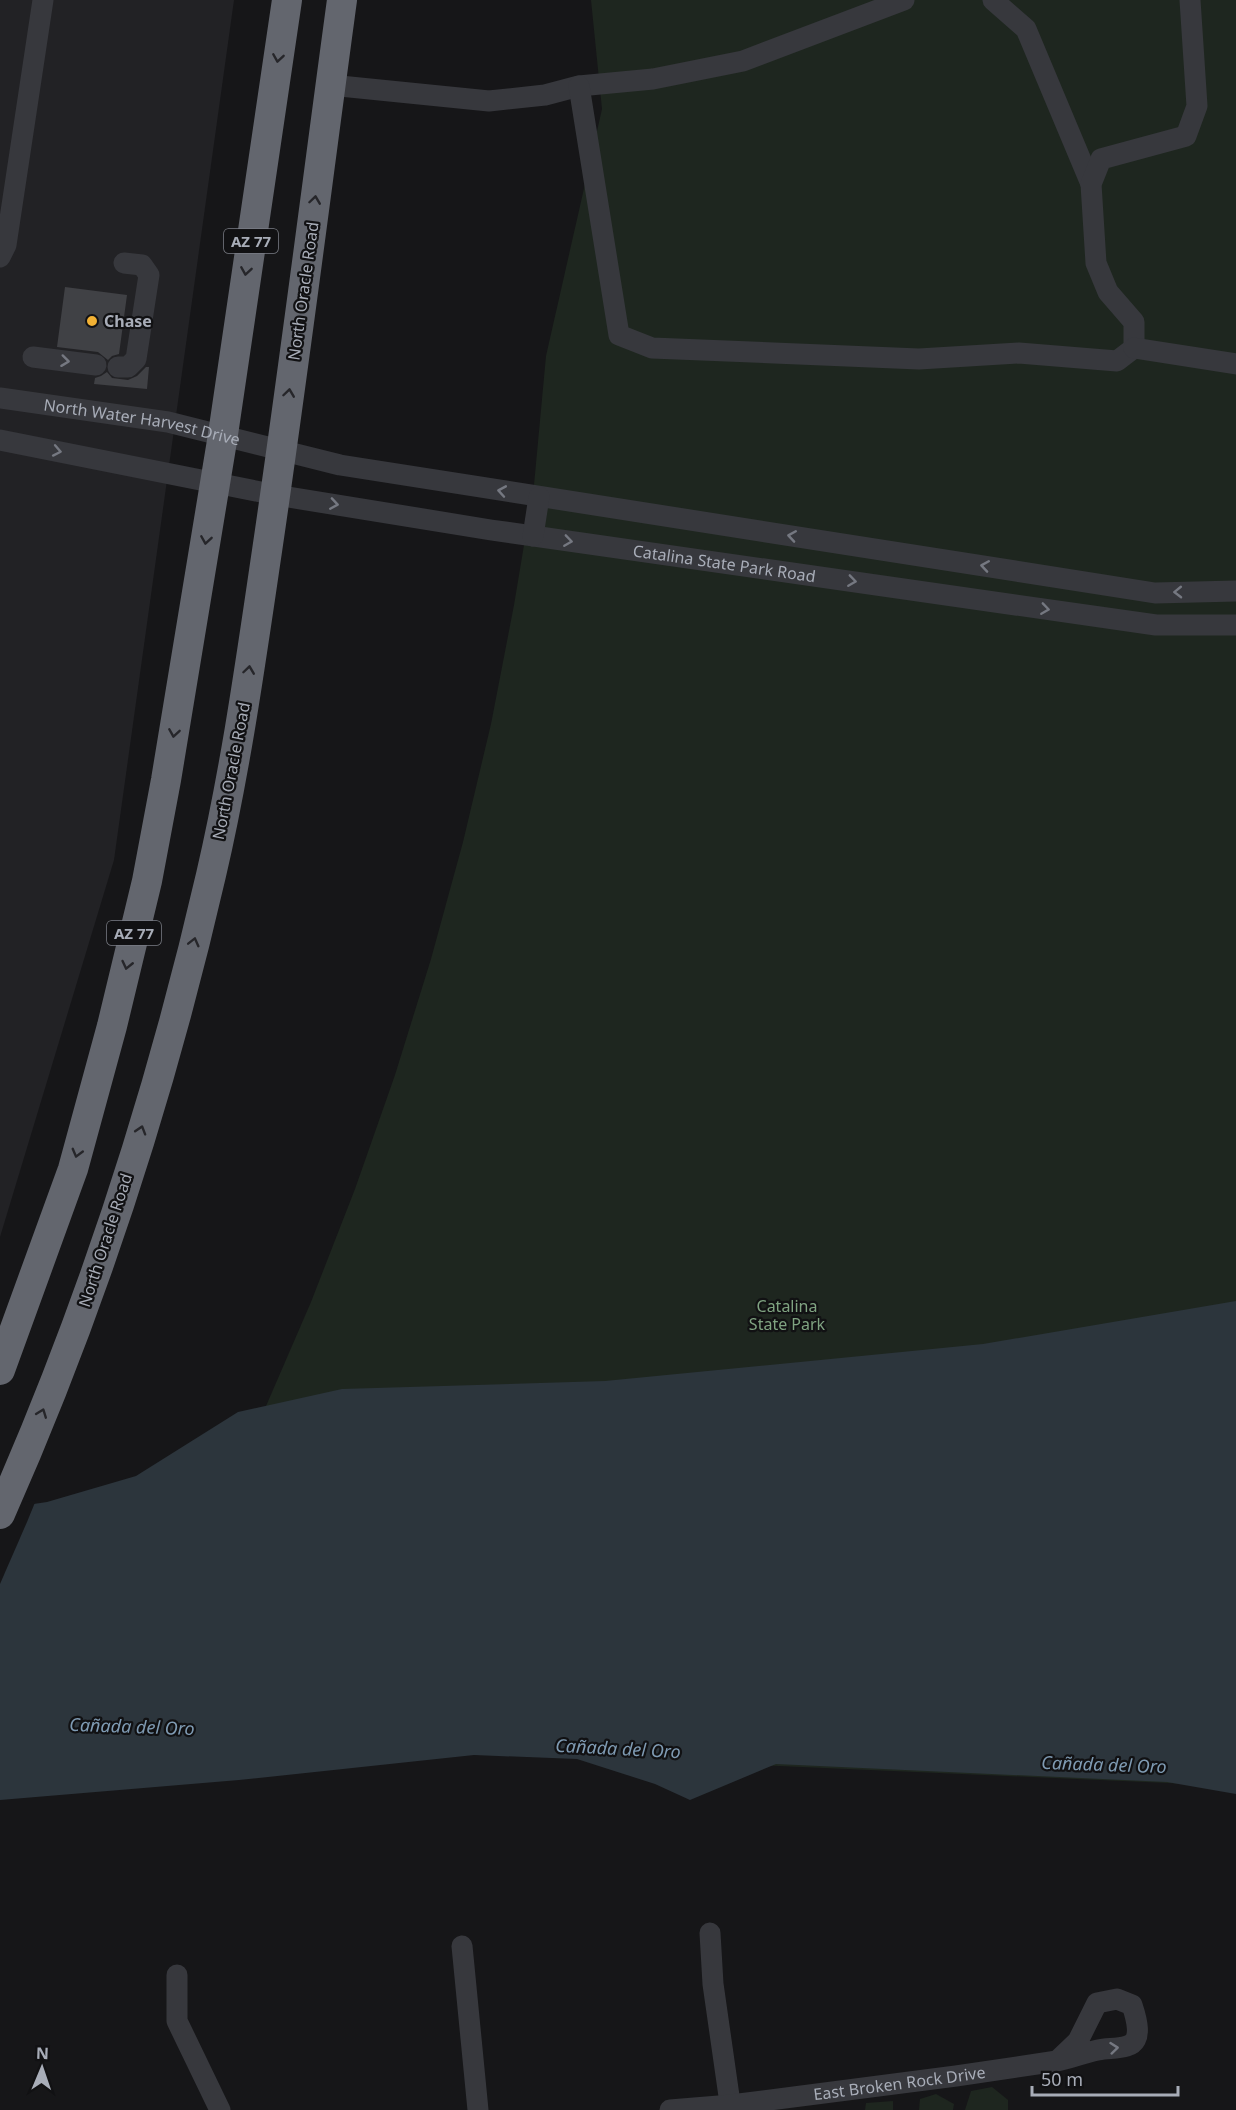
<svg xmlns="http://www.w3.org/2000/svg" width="1236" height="2110" viewBox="0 0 1236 2110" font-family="'Noto Sans',sans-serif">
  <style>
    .built { fill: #222225 }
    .green { fill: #1e261f }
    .water { fill: #2c353c }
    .pier { fill: #161618 }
    .building { fill: #404145 }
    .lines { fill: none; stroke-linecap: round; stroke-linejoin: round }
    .minor { stroke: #37383d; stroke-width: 21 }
    .highway { stroke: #63666e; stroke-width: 30 }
    .oneway { stroke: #26262a }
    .oneway2 { stroke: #757881 }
    .poi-dot { fill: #f2b134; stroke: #111113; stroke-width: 2 }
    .labels { text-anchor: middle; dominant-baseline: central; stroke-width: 4.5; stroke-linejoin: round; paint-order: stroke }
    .shield { fill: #111113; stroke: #7b7e86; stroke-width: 1.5 }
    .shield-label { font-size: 15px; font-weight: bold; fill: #a8adb8 }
    .street-label { font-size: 16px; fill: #a8adb8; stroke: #111113 }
    .poi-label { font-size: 16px; font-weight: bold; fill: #a8adb8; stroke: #111113; text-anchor: start }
    .park-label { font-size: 16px; fill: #7fa381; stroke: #111113 }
    .water-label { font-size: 18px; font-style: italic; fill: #7f9bb3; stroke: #111113 }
  </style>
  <rect width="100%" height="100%" fill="#161618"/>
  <!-- built -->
  <polygon class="built" points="0,0 234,0 114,860 0,1237"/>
  <!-- green -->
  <g class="green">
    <polygon points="591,0 1236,0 1236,1786 96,1736 263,1413 311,1302 355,1189 395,1075 431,959 463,842 491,724 514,605 534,485 546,356 602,109"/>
    <polygon points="992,2087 1008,2100 1008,2110 965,2110 971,2091"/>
    <polygon points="936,2094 954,2104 953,2110 919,2110 920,2099"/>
    <polygon points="893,2101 893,2110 865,2110 866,2103"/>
  </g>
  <!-- water -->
  <polygon class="water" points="1236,1301 1236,1794 1167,1782 776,1764 690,1800 655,1784 577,1759 474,1755 239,1780 0,1800 0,1509 47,1502 136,1476 238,1412 342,1389 605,1381 983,1344"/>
  <!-- pier -->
  <polygon class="pier" points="36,1500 27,1522 0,1584 0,1506"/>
  <!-- building -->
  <g class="building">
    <polygon points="65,287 127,295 119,354 112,356 108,360 98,352 57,347"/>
    <polygon points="146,367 149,367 147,389 94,384 95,378 101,376 107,372 112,378 128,380 137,376"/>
  </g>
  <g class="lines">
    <!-- minor -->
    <g class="minor">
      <polyline points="993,0 1026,29 1091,184"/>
      <polyline points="330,85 489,101 545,95 579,86 653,79 743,61 904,0"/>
      <polyline points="579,86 619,335 652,348 919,359 1019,353 1117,361 1134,348 1134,322 1108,292 1096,263 1091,184 1101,159 1186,136 1197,106 1190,0"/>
      <polyline points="0,257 6,245 43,0"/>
      <polyline points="1134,348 1236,364"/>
      <polyline points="33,357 96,365"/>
      <polyline points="118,367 128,367 136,359 149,275 142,265 124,263"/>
      <path id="s1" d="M0 398 168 422 340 465 1155 593 1236 591"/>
      <path id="s2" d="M0 440 276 495 491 530 1156 625H1236"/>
      <polyline points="533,536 539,497"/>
      <polyline points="710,1933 713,1984 731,2110"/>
      <polyline points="462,1946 478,2110"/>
      <polyline points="177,1975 177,2021 220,2110"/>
      <path id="s3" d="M670 2110 731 2105 956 2076 1057 2061C1071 2058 1084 2053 1098 2050 1108 2048 1117 2049 1127 2046 1144 2042 1136 2017 1132 2005L1117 1999 1097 2003 1078 2041 1057 2061"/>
    </g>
    <!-- highway -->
    <g class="highway">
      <polyline points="0,1370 73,1169 112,1026 147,881 166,780 222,441 287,0"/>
      <path d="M0 1514C90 1311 161 1092 211 875 236 768 251 659 267 551 294 368 317 184 342 0"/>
    </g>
  </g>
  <!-- one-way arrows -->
  <defs><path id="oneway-chevron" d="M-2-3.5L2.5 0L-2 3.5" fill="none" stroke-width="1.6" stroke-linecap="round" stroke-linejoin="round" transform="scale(1.5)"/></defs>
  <g class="oneway">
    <use href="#oneway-chevron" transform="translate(278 58) rotate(99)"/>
    <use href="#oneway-chevron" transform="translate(315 200) rotate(-82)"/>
    <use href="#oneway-chevron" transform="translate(246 271) rotate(99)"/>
    <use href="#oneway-chevron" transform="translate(289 393) rotate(-82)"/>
    <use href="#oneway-chevron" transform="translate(206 540) rotate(99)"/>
    <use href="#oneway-chevron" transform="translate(249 670) rotate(-82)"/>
    <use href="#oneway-chevron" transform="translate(174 733) rotate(99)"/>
    <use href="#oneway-chevron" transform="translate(194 942) rotate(-76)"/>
    <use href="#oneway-chevron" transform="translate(127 965) rotate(103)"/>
    <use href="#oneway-chevron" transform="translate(141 1130) rotate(-73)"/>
    <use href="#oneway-chevron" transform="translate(77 1153) rotate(105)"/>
    <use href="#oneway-chevron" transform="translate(42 1413) rotate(-69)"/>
  </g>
  <g class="oneway2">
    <use href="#oneway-chevron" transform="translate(65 361) rotate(7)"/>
    <use href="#oneway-chevron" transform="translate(57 451) rotate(11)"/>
    <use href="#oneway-chevron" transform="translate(502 491) rotate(-170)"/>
    <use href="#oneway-chevron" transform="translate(334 504) rotate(9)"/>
    <use href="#oneway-chevron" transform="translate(792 536) rotate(-171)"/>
    <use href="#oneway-chevron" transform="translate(568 541) rotate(8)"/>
    <use href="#oneway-chevron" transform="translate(985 566) rotate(-171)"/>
    <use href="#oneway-chevron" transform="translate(852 581) rotate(8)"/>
    <use href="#oneway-chevron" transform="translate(1178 592) rotate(179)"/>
    <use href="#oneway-chevron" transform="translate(1045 609) rotate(8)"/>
    <use href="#oneway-chevron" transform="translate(1114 2048) rotate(-6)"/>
  </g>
  <!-- markers -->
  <circle class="poi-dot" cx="92" cy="321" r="6"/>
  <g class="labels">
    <!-- shield labels -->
    <g class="shield">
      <rect x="224" y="229" width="54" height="24" rx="4.5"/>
      <rect x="107" y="921" width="54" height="24" rx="4.5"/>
    </g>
    <g class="shield-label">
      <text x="251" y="241">AZ 77</text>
      <text x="134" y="933">AZ 77</text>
    </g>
    <!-- street labels -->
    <g class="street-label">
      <text transform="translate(303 291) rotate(-82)">North Oracle Road</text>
      <text stroke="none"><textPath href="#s1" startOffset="144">North Water Harvest Drive</textPath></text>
      <text stroke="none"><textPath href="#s2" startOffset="735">Catalina State Park Road</textPath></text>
      <text transform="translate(231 771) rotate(-79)">North Oracle Road</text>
      <text transform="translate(105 1240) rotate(-72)">North Oracle Road</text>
      <text stroke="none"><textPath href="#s3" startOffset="231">East Broken Rock Drive</textPath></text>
    </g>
    <!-- poi labels -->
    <g class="poi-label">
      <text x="104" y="321">Chase</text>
    </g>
    <!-- park labels -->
    <g class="park-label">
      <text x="787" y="1306">Catalina<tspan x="787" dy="18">State Park</tspan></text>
    </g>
    <!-- water labels -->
    <g class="water-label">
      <text transform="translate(132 1726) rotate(2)">Cañada del Oro</text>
      <text transform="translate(618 1748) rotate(3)">Cañada del Oro</text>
      <text transform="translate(1104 1764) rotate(2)">Cañada del Oro</text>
    </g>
  </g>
  <!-- north arrow -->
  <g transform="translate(42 2068) rotate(2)" stroke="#111113" stroke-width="4.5" paint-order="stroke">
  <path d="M0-4.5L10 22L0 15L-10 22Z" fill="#a8adb8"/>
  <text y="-9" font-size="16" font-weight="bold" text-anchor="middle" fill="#a8adb8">N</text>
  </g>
  <!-- scale -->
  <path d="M1032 2086v9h146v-9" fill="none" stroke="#a8adb8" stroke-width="3"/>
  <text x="1041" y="2086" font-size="18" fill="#a8adb8" stroke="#111113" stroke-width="4.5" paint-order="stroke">50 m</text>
</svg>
